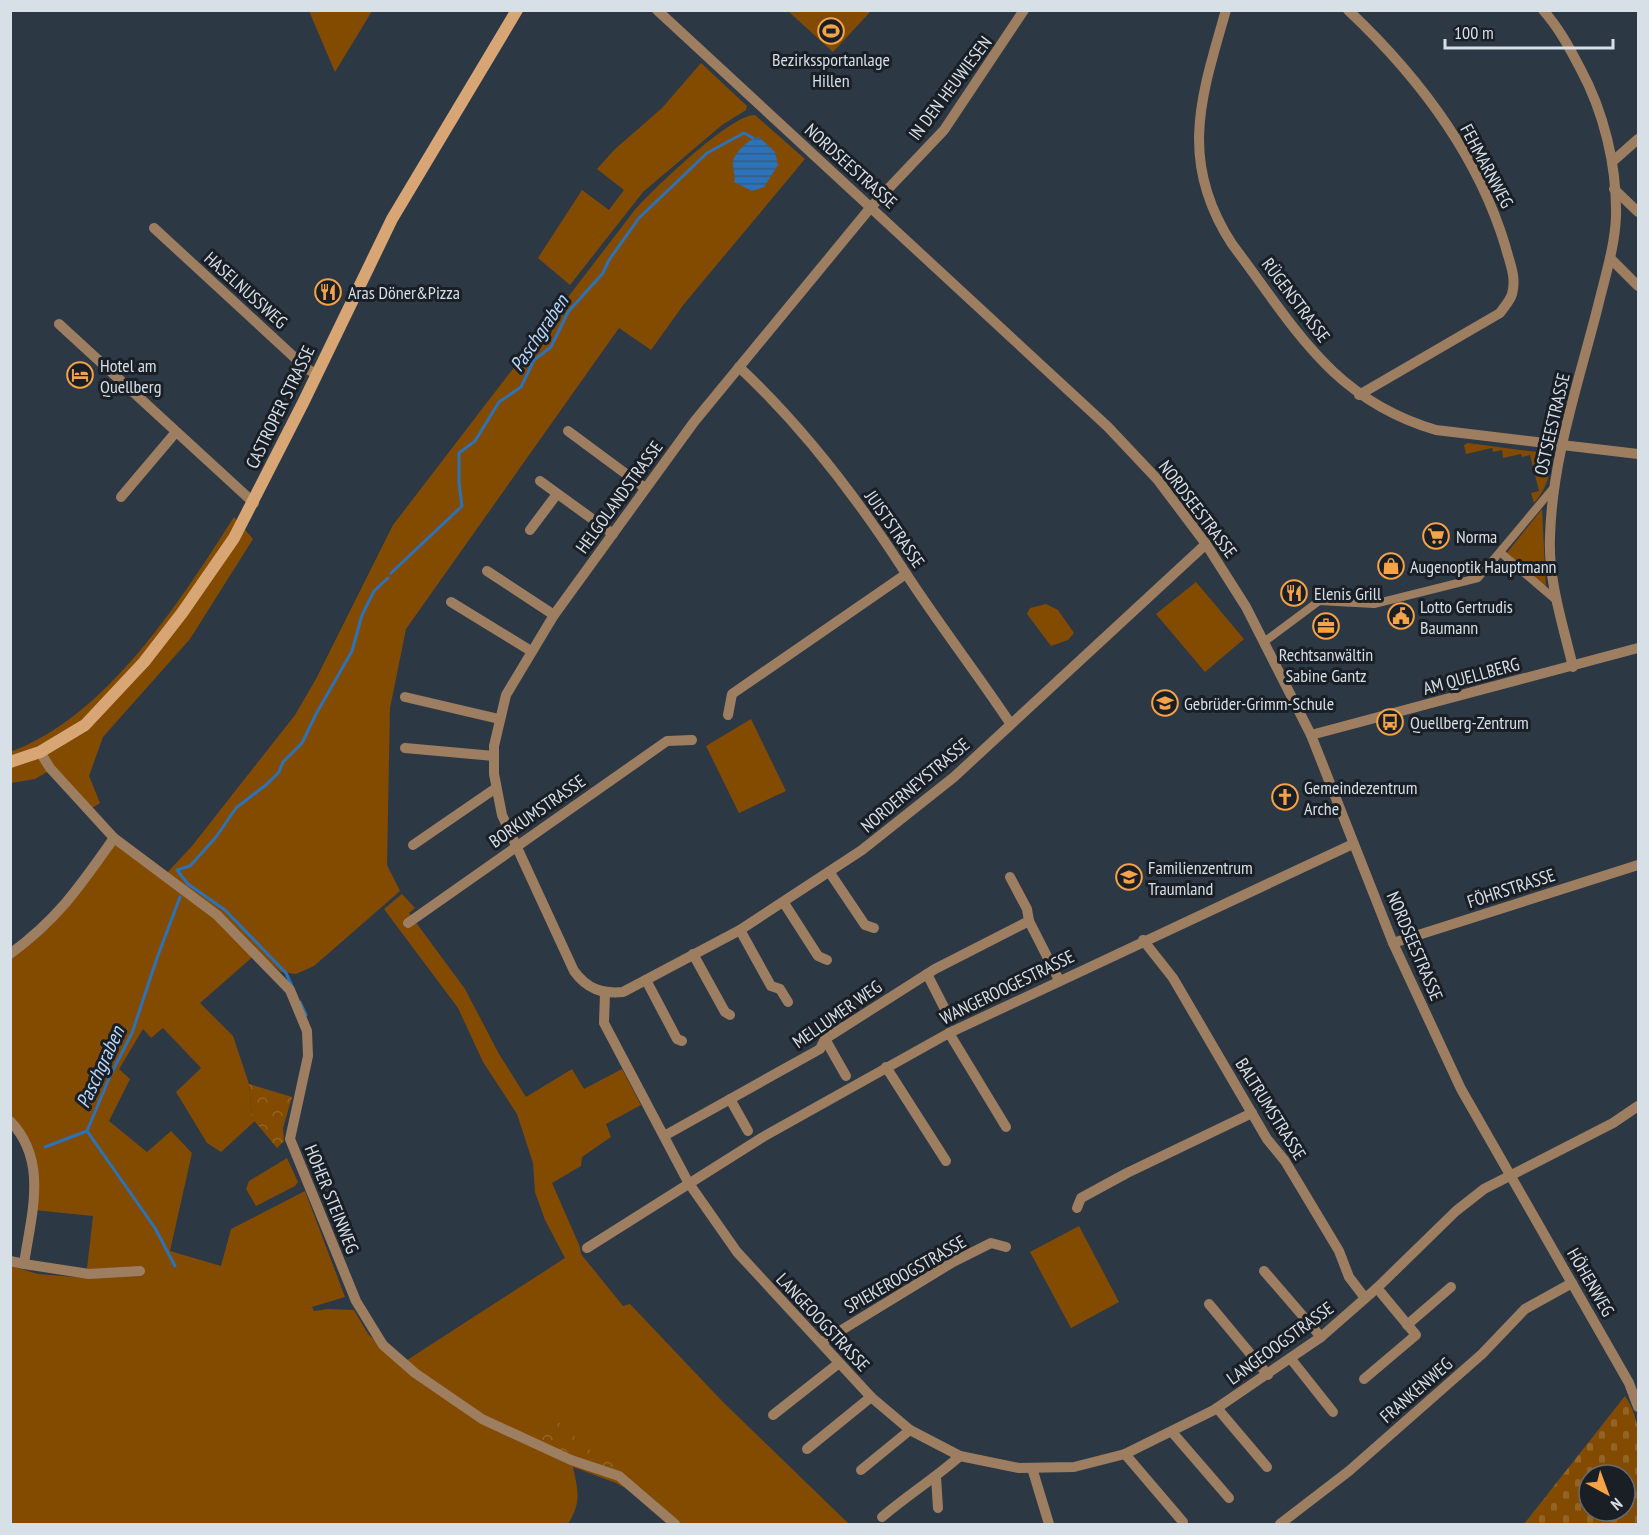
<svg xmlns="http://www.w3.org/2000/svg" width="1649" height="1535" viewBox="0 0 1649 1535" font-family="'PT Sans Narrow',sans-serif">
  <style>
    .green { fill: #824b00 }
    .forest { fill: url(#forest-crowns) }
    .cemetery { fill: url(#cemetery-stones); fill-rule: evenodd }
    .water { fill: url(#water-rules) }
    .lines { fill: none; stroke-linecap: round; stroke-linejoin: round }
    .stream { stroke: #2c72b8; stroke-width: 3 }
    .pedestrian { stroke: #9e7e60; stroke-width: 8 }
    .minor { stroke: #9e7e60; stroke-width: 10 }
    .secondary { stroke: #d8a574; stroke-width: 12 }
    .labels { text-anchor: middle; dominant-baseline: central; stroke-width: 6; stroke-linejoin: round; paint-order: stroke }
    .poi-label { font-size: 18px; fill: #d7dfe7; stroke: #1a1f25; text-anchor: start }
    .street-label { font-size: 18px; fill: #d7dfe7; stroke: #1a1f25 }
    .water-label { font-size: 20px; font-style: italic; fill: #b7d8fe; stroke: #1a1f25 }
  </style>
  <defs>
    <pattern id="forest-crowns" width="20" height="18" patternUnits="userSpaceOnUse" patternTransform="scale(1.5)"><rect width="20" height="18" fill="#824b00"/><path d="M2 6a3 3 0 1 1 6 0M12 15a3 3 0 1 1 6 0" fill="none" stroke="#936425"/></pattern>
    <pattern id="cemetery-stones" width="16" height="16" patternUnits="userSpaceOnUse" patternTransform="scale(1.5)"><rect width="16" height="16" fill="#824b00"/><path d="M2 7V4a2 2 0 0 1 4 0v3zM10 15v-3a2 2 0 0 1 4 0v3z" fill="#936425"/></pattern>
    <pattern id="water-rules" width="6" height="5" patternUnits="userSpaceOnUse" patternTransform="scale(1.5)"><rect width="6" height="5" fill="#2c72b8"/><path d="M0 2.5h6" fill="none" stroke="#355d84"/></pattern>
  </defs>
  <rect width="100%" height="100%" fill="#2d3845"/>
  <!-- green -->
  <g class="green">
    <polygon points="309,11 372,11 335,72"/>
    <polygon points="788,11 871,11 833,52"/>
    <polygon points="701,63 747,106 746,110 722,125 643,192 570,285 538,258 582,190 609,210 624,190 597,169 614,150 662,108"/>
    <path d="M755 115 805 159 684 304 651 350 619 328 406 629 390 708 387 865 400 891 314 966 296 974 281 972 166 874 192 846 295 715 316 679 393 525 634 211C651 191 731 114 755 115Z"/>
    <path d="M1468 443 1544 453C1556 469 1545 491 1534 503L1531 493 1539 491 1530 455 1522 457 1521 454 1503 458 1502 450 1493 452 1492 448 1466 454 1464 445Z"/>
    <polygon points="1542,509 1546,588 1506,554"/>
    <path d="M234 517 253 539 190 639 103 737 89 776 100 803 89 810 54 768 35 779 11 783 10 752C107 717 180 601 234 517Z"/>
    <polygon points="1196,582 1244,639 1205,672 1156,614"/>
    <polygon points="1046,604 1058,610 1074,633 1068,640 1051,646 1027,614 1030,608"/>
    <polygon points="751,719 786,791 739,813 706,746"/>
    <path d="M114 839 216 917 256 954 200 1003 233 1036 249 1084 252 1117 255 1121 221 1152 207 1143 176 1092 201 1068 163 1028 151 1038 143 1029 119 1069 130 1079 109 1121 147 1152 171 1131 192 1153 170 1251 221 1266 231 1229 305 1191 345 1297 312 1307 314 1311 328 1309 354 1310 368 1334 401 1364 565 1258 545 1220 535 1192 533 1163 517 1114 483 1062 458 1008 384 909 402 894 415 908 409 913 465 989 499 1054 526 1097 572 1069 584 1089 622 1069 641 1105 606 1124 611 1137 582 1157 581 1166 552 1183 580 1247 581 1254 623 1306 630 1304 723 1402 849 1524H668L641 1497 616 1483 573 1467C578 1492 582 1501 568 1524H11V1266L38 1274 86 1278 93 1216 34 1210 38 1174 11 1120V956L38 937Z"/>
    <polygon points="287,1158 298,1182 295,1186 256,1206 246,1189 249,1181"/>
    <polygon points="1079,1226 1119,1302 1071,1328 1030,1252"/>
  </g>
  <!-- forest -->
  <g class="forest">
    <polygon points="249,1084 292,1097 283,1128 284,1141 277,1148 252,1118"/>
    <polygon points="546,1423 561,1423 588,1449 614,1463 615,1470 589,1464 531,1440 528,1433"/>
  </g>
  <!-- cemetery -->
  <path class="cemetery" d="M1625 1396C1648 1427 1639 1487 1638 1524H1524ZM1589 1475H1625V1511H1589Z"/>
  <!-- water -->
  <path class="water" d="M759 137 775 152 778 165 764 187 752 191 734 182C736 174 732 169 733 161 736 151 749 139 759 137Z"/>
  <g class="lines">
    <!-- stream -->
    <g class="stream">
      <polyline points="391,573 462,506 459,483 459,453 475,441 499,402 521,387 534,360 551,347 568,312 603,273 609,260 639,218 707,153 744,133 753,138"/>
      <polyline points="292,986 286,973 225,910 188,884 177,870 190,866 216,837 236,808 267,784 279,772 283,762 302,743 316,714 352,651 362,615 374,591 388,578"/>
      <polyline points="300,1002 306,1015"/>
      <polyline points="45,1147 87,1131"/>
      <polyline points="175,1266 155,1228 87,1131 110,1076 132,1033 157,958 180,897"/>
    </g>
    <!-- pedestrian -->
    <g class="pedestrian">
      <polyline points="1500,552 1557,601"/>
      <polyline points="1264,642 1319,601 1374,604 1478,578 1555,486"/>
    </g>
    <!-- minor -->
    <g class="minor">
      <polyline points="657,10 1108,427 1157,479 1206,544 1246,607 1311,735 1393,943 1461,1089 1629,1383 1638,1407"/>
      <path d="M1024 10 944 130 871 207 694 422 554 615 506 695 494 746V774L502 815 574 971C587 989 602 994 623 992L740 930 862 850 954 777 1206 544"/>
      <path d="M1226 10C1201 97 1178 161 1232 244 1294 326 1331 399 1436 430L1638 454"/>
      <path d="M1348 10C1418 76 1477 153 1505 245 1509 261 1517 277 1512 294 1510 301 1504 307 1500 313L1359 395"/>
      <path d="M1543 10C1559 28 1569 47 1580 68 1604 112 1617 166 1616 216 1615 246 1605 277 1598 306 1579 381 1552 459 1550 537 1548 580 1563 625 1573 667"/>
      <polyline points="1612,162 1638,139"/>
      <polyline points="1614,189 1638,212"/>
      <polyline points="154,228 307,369 317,374"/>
      <polyline points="1610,258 1638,286"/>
      <polyline points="59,324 254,503"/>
      <path d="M739 367C803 427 858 499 905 572 938 623 976 672 1010 723"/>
      <polyline points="568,431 645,488"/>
      <polyline points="540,481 613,534"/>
      <polyline points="121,497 176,432"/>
      <polyline points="530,530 557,494"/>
      <polyline points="487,571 554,615"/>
      <polyline points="451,602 531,651"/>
      <polyline points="405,697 499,719"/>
      <polyline points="728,715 732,694 906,574"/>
      <polyline points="1311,735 1638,648"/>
      <polyline points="405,748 494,756"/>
      <polyline points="40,752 50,768 114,838 217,915 290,990 307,1031 308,1056 290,1139 356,1301 383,1345 415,1373 482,1419 571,1460 619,1476 675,1524"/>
      <polyline points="413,845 496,788"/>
      <polyline points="830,873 865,925 874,928"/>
      <polyline points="1010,877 1027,909 1029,921"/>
      <polyline points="784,903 818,956 827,960"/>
      <polyline points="408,923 667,741 692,740"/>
      <polyline points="740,930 771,986 780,989 788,1002"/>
      <polyline points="1143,940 1173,978 1267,1139 1285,1161 1339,1251 1349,1277 1365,1298"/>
      <polyline points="1393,943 1638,865"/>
      <path d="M10 954C59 918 80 886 114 838"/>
      <polyline points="693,954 725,1012 730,1015"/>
      <polyline points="927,974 949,1017"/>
      <polyline points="646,980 677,1039 682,1041"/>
      <polyline points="605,993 604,1023 688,1182 737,1252 871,1397 910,1430 960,1456 1019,1468 1074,1467 1125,1454 1214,1410 1321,1337 1377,1288 1456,1211 1484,1189 1613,1123 1638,1106"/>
      <polyline points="949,1033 1006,1127"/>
      <polyline points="825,1039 846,1076"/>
      <polyline points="886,1067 946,1161"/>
      <polyline points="730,1099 748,1131"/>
      <path d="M10 1121C49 1161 31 1215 24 1264L10 1261"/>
      <polyline points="664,1136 820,1049 825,1039 935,969 1029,921 1059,980"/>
      <polyline points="1077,1208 1081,1198 1127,1173 1252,1113"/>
      <polyline points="587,1248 763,1137 949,1033 1353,844"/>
      <polyline points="24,1264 89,1274 140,1271"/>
      <polyline points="1264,1271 1321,1337"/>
      <polyline points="1209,1304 1268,1375"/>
      <polyline points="1407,1325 1451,1287"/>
      <polyline points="822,1342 953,1262 991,1243 1006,1247"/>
      <polyline points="1291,1359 1333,1412"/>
      <polyline points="1364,1379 1416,1335 1377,1288"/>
      <polyline points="1217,1408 1267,1467"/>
      <polyline points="773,1415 839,1363"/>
      <polyline points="1172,1432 1229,1498"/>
      <polyline points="807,1449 871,1397"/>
      <polyline points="1125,1454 1183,1522"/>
      <polyline points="1032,1468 1049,1524"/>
      <polyline points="861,1470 910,1430"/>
      <polyline points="936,1477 938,1508"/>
      <path d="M882 1517C908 1495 935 1478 960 1456"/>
      <polyline points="1280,1524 1349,1471 1482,1354 1525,1309 1572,1283"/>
    </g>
    <!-- secondary -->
    <polyline class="secondary" points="10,762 40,752 85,725 144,662 182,613 234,538 303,403 392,219 517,10"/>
  </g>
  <!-- icons -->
  <defs>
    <g id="stadium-ring" transform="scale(1.35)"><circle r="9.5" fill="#1a1f25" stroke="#f6a247" stroke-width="1.5"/><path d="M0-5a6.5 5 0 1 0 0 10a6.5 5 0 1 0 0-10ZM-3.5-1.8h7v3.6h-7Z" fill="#f6a247"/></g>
    <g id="restaurant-ring" transform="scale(1.35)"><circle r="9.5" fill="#1a1f25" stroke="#f6a247" stroke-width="1.5"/><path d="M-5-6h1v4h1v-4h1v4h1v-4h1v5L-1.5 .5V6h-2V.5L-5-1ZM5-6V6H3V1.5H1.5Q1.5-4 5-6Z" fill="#f6a247"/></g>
    <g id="hotel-ring" transform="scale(1.35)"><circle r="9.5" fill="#1a1f25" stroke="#f6a247" stroke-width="1.5"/><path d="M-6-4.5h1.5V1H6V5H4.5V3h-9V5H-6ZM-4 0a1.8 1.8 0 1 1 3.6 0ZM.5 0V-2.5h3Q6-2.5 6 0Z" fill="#f6a247"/></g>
    <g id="supermarket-ring" transform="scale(1.35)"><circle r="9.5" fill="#1a1f25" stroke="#f6a247" stroke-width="1.5"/><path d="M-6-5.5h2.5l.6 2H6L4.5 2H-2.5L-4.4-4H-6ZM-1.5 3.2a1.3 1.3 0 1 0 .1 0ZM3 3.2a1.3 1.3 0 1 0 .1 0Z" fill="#f6a247"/></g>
    <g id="shop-ring" transform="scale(1.35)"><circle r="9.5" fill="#1a1f25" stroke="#f6a247" stroke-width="1.5"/><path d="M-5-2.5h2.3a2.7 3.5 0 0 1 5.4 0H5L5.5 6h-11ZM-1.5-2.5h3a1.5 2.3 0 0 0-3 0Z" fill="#f6a247"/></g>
    <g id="civic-ring" transform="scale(1.35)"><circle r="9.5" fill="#1a1f25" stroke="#f6a247" stroke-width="1.5"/><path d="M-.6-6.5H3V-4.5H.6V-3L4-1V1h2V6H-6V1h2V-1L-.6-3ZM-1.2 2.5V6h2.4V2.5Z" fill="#f6a247"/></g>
    <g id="office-ring" transform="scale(1.35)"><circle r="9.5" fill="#1a1f25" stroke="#f6a247" stroke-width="1.5"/><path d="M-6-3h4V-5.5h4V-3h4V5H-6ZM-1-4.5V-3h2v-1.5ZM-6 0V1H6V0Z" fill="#f6a247"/></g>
    <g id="school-ring" transform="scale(1.35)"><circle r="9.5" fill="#1a1f25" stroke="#f6a247" stroke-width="1.5"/><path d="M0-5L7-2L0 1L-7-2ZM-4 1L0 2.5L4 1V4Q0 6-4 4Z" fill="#f6a247"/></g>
    <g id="bus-ring" transform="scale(1.35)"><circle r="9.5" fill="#1a1f25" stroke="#f6a247" stroke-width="1.5"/><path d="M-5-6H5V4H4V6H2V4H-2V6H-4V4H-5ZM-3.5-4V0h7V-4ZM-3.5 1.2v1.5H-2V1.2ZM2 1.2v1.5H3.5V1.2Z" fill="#f6a247"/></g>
    <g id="church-ring" transform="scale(1.35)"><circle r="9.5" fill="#1a1f25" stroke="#f6a247" stroke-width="1.5"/><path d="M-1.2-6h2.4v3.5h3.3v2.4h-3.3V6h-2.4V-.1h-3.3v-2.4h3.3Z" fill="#f6a247"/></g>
  </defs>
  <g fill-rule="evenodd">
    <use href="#stadium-ring" x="831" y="31"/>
    <use href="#restaurant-ring" x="328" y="292"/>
    <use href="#hotel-ring" x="80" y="375"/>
    <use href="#supermarket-ring" x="1436" y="536"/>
    <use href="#shop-ring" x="1391" y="566"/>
    <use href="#restaurant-ring" x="1294" y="593"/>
    <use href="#civic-ring" x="1401" y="616"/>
    <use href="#office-ring" x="1326" y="626"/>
    <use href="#school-ring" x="1165" y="703"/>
    <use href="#bus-ring" x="1390" y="722"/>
    <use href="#church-ring" x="1285" y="797"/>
    <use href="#school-ring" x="1129" y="877"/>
  </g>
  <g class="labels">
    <!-- poi labels -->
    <g class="poi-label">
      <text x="831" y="59" text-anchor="middle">Bezirkssportanlage<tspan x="831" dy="21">Hillen</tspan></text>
      <text x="348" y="292">Aras Döner&amp;Pizza</text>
      <text x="100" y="365">Hotel am<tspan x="100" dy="21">Quellberg</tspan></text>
      <text x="1456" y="536">Norma</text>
      <text x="1410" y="566">Augenoptik Hauptmann</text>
      <text x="1314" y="593">Elenis Grill</text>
      <text x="1420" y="606">Lotto Gertrudis<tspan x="1420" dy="21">Baumann</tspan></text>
      <text x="1326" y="654" text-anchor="middle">Rechtsanwältin<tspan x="1326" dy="21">Sabine Gantz</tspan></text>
      <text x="1184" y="703">Gebrüder-Grimm-Schule</text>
      <text x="1410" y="722">Quellberg-Zentrum</text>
      <text x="1304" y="787">Gemeindezentrum<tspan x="1304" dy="21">Arche</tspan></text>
      <text x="1148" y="867">Familienzentrum<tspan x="1148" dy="21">Traumland</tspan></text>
    </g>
    <!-- street labels -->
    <g class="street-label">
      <text transform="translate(950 88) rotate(-53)">IN DEN HEUWIESEN</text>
      <text transform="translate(851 166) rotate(42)">NORDSEESTRASSE</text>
      <text transform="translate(1487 166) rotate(62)">FEHMARNWEG</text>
      <text transform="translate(246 290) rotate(42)">HASELNUSSWEG</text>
      <text transform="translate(1296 300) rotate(53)">RÜGENSTRASSE</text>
      <text transform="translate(280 407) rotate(-64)">CASTROPER STRASSE</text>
      <text transform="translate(1552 424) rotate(-77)">OSTSEESTRASSE</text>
      <text transform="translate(619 497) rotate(-54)">HELGOLANDSTRASSE</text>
      <text transform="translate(1198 509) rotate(53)">NORDSEESTRASSE</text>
      <text transform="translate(895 529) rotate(55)">JUISTSTRASSE</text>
      <text transform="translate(1471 676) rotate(-15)">AM QUELLBERG</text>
      <text transform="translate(915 785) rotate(-40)">NORDERNEYSTRASSE</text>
      <text transform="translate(537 811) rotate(-35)">BORKUMSTRASSE</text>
      <text transform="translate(1511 888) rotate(-18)">FÖHRSTRASSE</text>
      <text transform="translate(1415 946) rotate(67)">NORDSEESTRASSE</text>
      <text transform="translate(1007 987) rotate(-26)">WANGEROOGESTRASSE</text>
      <text transform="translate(837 1014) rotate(-35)">MELLUMER WEG</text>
      <text transform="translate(1271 1109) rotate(58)">BALTRUMSTRASSE</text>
      <text transform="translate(332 1199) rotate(68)">HOHER STEINWEG</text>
      <text transform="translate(905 1274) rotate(-30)">SPIEKEROOGSTRASSE</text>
      <text transform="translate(1591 1282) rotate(60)">HÖHENWEG</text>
      <text transform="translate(823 1322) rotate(47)">LANGEOOGSTRASSE</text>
      <text transform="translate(1280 1343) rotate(-36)">LANGEOOGSTRASSE</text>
      <text transform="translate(1416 1390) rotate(-41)">FRANKENWEG</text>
    </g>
    <!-- water labels -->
    <g class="water-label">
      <text transform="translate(539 333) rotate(-56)">Paschgraben</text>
      <text transform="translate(100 1067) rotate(-65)">Paschgraben</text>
    </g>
  </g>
  <!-- border -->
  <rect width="1649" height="1535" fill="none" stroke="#d7dfe7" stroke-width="24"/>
  <!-- north arrow -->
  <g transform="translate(1607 1493) rotate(139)"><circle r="28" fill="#1a1f25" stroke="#666c73" stroke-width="1.5"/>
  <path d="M0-4.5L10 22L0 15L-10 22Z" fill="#f6a247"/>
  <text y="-9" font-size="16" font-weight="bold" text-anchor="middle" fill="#d7dfe7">N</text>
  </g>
  <!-- scale -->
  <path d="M1445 39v9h168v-9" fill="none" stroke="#d7dfe7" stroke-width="3"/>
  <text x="1454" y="39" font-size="18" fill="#d7dfe7" stroke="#1a1f25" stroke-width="4.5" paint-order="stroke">100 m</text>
</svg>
